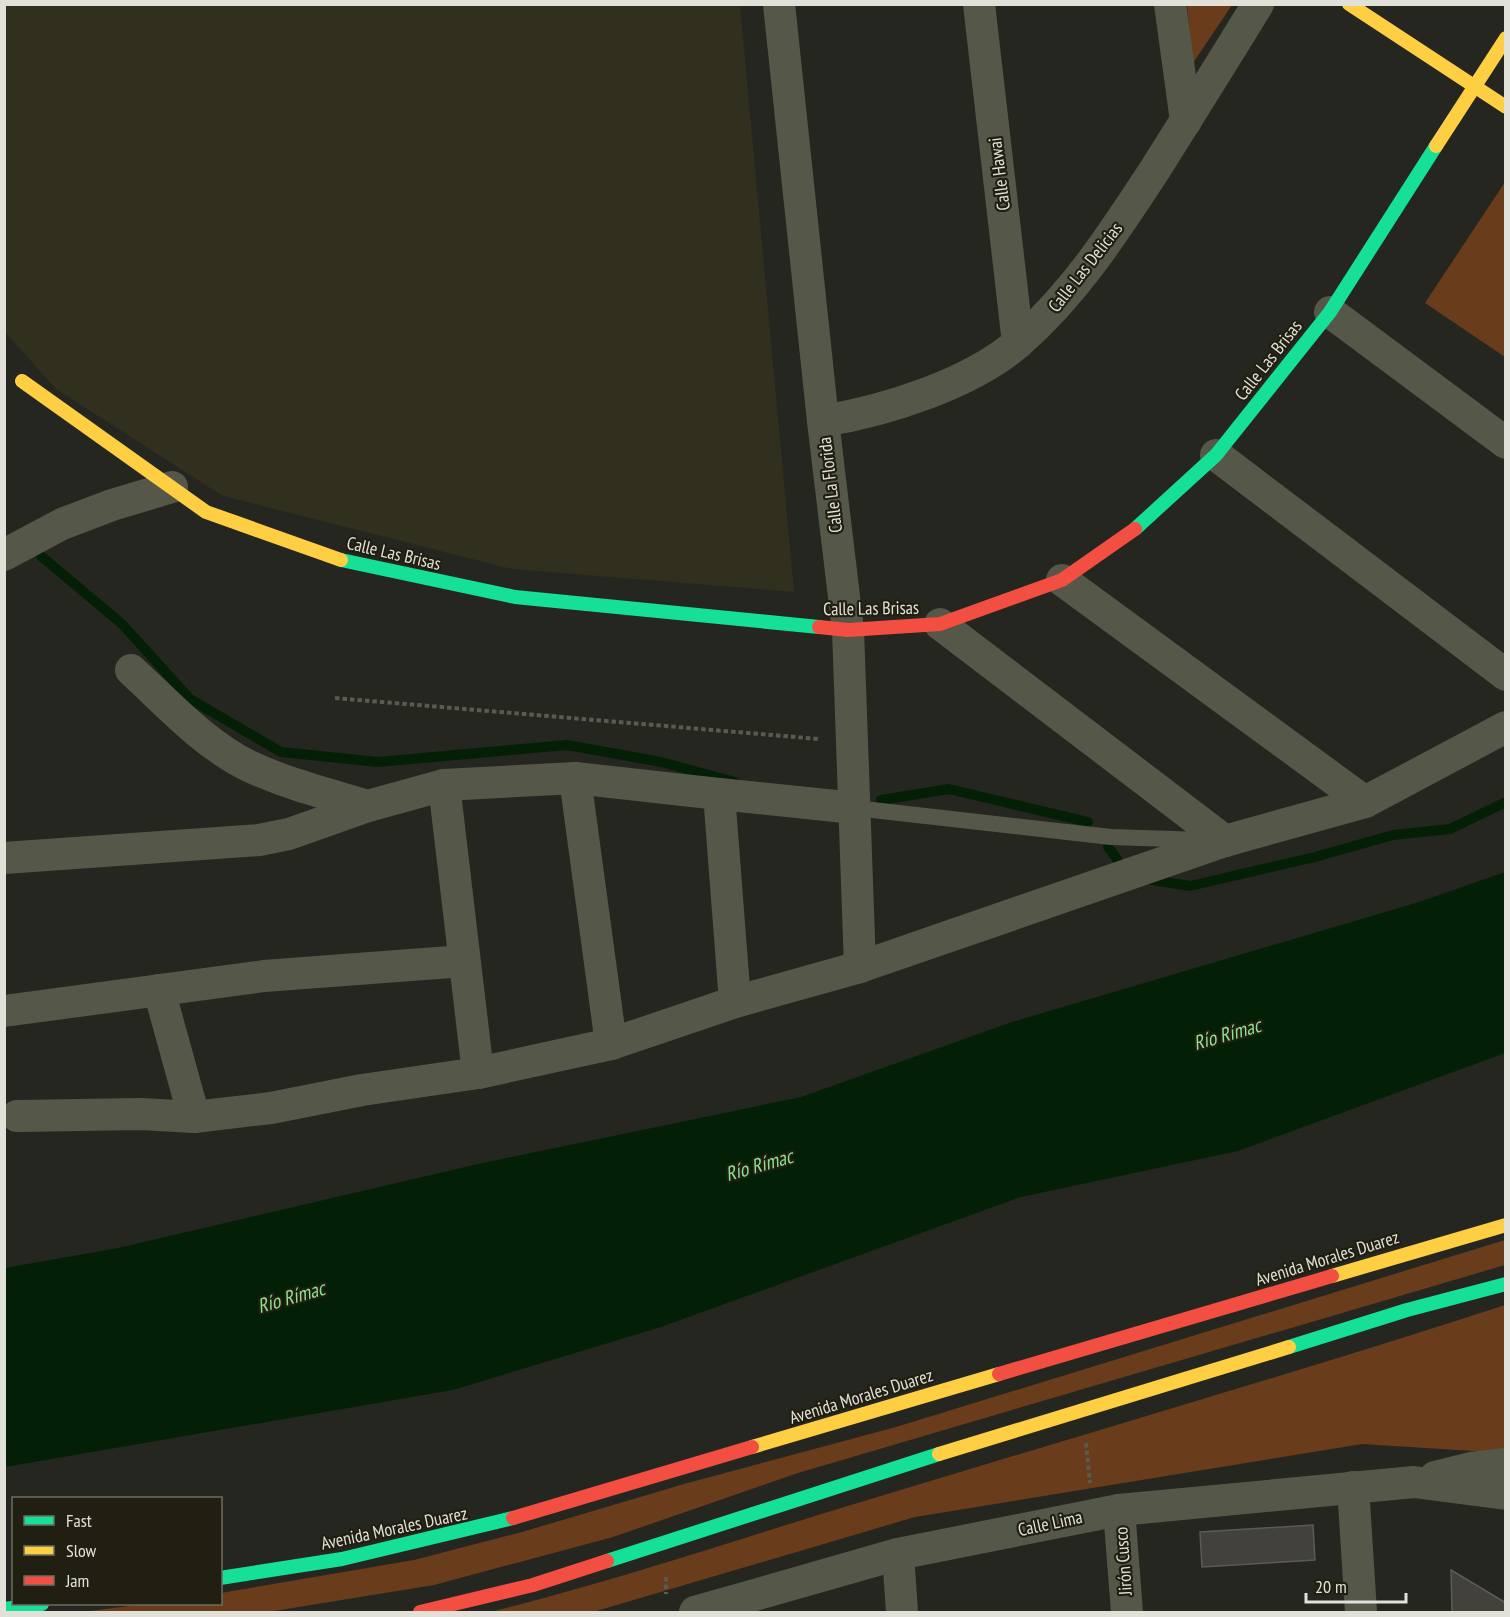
<svg xmlns="http://www.w3.org/2000/svg" width="1510" height="1617" viewBox="0 0 1510 1617" font-family="'PT Sans Narrow',sans-serif">
  <style>
    .built { fill: #312f1d }
    .green { fill: #693c1b }
    .water { fill: #032007 }
    .lines { fill: none; stroke-linecap: round; stroke-linejoin: round }
    .stream { stroke: #032007; stroke-width: 10 }
    .building { fill: #43413c; stroke: #5c5a55; stroke-width: 1.5 }
    .path { stroke: #585b50; stroke-width: 4; stroke-dasharray: 4.5 3; stroke-linecap: butt }
    .lane { stroke: #555849; stroke-width: 16 }
    .street { stroke: #555849; stroke-width: 32 }
    .fast { stroke: #16e098; stroke-width: 14 }
    .slow { stroke: #ffcf43; stroke-width: 14 }
    .jam { stroke: #f24e42; stroke-width: 14 }
    .labels { text-anchor: middle; dominant-baseline: central; stroke-width: 4.5; stroke-linejoin: round; paint-order: stroke }
    .street-label { font-size: 18px; fill: #e2e1d9; stroke: #211f12 }
    .water-label { font-size: 20px; font-style: italic; fill: #8be091; stroke: #211f12 }
  </style>
  <rect width="100%" height="100%" fill="#262620"/>
  <!-- built -->
  <polygon class="built" points="5,5 740,5 794,592 512,569 223,496 56,389 5,332"/>
  <!-- green -->
  <g class="green">
    <polygon points="1187,5 1232,5 1193,63"/>
    <polygon points="1505,182 1505,357 1425,303"/>
    <polygon points="1505,1240 1505,1265 798,1473 613,1537 434,1585 268,1612 81,1612 145,1604 220,1604 221,1593 414,1560 522,1532 684,1484 896,1427"/>
    <path d="M1505 1305V1453L1362 1444 915 1517 593 1612H490C626 1578 759 1532 894 1492 1098 1430 1302 1371 1505 1305Z"/>
  </g>
  <!-- water -->
  <polygon class="water" points="1505,872 1505,1053 1238,1151 1021,1197 661,1327 453,1390 5,1467 5,1268 118,1248 478,1164 801,1097 1012,1022 1419,902"/>
  <g class="lines">
    <!-- stream -->
    <g class="stream">
      <polyline points="41,556 122,624 190,699 281,752 378,762 567,745 661,762 735,782"/>
      <polyline points="881,800 949,789 1088,822"/>
      <polyline points="1108,847 1117,859"/>
      <polyline points="1146,879 1190,886 1315,857 1393,835 1450,829 1506,802"/>
    </g>
  </g>
  <!-- building -->
  <g class="building">
    <polygon points="1313,1525 1315,1560 1202,1567 1200,1532"/>
    <polygon points="1451,1570 1506,1603 1506,1612 1452,1612"/>
  </g>
  <g class="lines">
    <!-- path -->
    <g class="path">
      <polyline points="335,698 819,739"/>
      <polyline points="1086,1443 1090,1483"/>
      <polyline points="666,1577 666,1594"/>
    </g>
    <!-- lane -->
    <polyline class="lane" points="855,808 1111,837 1203,840"/>
    <!-- street -->
    <g class="street">
      <polyline points="779,4 823,421 848,630 860,967"/>
      <polyline points="979,4 1018,343"/>
      <polyline points="1170,4 1186,121"/>
      <polyline points="1330,312 1506,443"/>
      <path d="M823 421C885 411 971 384 1019 342 1075 293 1114 232 1154 171 1189 115 1224 60 1258 4"/>
      <polyline points="1216,455 1506,675"/>
      <polyline points="4,555 62,524 112,505 172,487"/>
      <polyline points="1062,580 1365,802"/>
      <polyline points="940,624 1225,841"/>
      <path d="M131 670C167 703 205 745 249 766 287 784 328 794 368 806"/>
      <polyline points="575,778 611,1044"/>
      <polyline points="444,785 478,1073"/>
      <polyline points="719,794 855,808"/>
      <polyline points="4,858 259,840 289,834 368,806 444,785 575,778 719,794 735,1002"/>
      <polyline points="159,990 194,1117"/>
      <polyline points="4,1011 264,976 464,961"/>
      <polyline points="17,1116 141,1114 194,1117 271,1108 362,1090 478,1073 611,1044 735,1002 860,967 1225,841 1365,802 1506,727"/>
      <polyline points="1435,1477 1471,1468 1506,1464"/>
      <polyline points="1353,1487 1361,1612"/>
      <polyline points="1119,1510 1127,1612"/>
      <polyline points="898,1554 902,1612"/>
      <polyline points="695,1612 898,1554 1119,1510 1414,1482 1506,1494"/>
    </g>
    <!-- fast -->
    <g class="fast">
      <polyline points="1135,529 1216,455 1330,312 1436,146"/>
      <polyline points="341,560 515,597 819,627"/>
      <polyline points="1289,1347 1407,1310 1506,1284"/>
      <polyline points="607,1561 939,1454"/>
      <polyline points="220,1578 342,1559 513,1518"/>
      <polyline points="4,1609 42,1604"/>
    </g>
    <!-- slow -->
    <g class="slow">
      <polyline points="1349,4 1506,107"/>
      <polyline points="1436,146 1506,38"/>
      <polyline points="22,381 206,512 341,560"/>
      <polyline points="1332,1276 1506,1225"/>
      <polyline points="752,1447 999,1374"/>
      <polyline points="939,1454 1289,1347"/>
    </g>
    <!-- jam -->
    <g class="jam">
      <polyline points="819,627 848,630 940,624 1062,580 1135,529"/>
      <polyline points="999,1374 1332,1276"/>
      <polyline points="513,1518 752,1447"/>
      <polyline points="420,1612 533,1585 607,1561"/>
    </g>
  </g>
  <g class="labels">
    <!-- street labels -->
    <g class="street-label">
      <text transform="translate(999 174) rotate(-97)">Calle Hawai</text>
      <text transform="translate(1085 267) rotate(-52)">Calle Las Delicias</text>
      <text transform="translate(1268 360) rotate(-52)">Calle Las Brisas</text>
      <text transform="translate(830 485) rotate(-97)">Calle La Florida</text>
      <text transform="translate(394 553) rotate(13)">Calle Las Brisas</text>
      <text transform="translate(871 608) rotate(-1)">Calle Las Brisas</text>
      <text transform="translate(1327 1258) rotate(-17)">Avenida Morales Duarez</text>
      <text transform="translate(861 1396) rotate(-17)">Avenida Morales Duarez</text>
      <text transform="translate(1050 1523) rotate(-12)">Calle Lima</text>
      <text transform="translate(394 1528) rotate(-12)">Avenida Morales Duarez</text>
      <text transform="translate(1123 1561) rotate(-94)">Jirón Cusco</text>
    </g>
    <!-- water labels -->
    <g class="water-label">
      <text transform="translate(1227 1034) rotate(-16)">Río Rímac</text>
      <text transform="translate(759 1165) rotate(-16)">Río Rímac</text>
      <text transform="translate(291 1297) rotate(-16)">Río Rímac</text>
    </g>
  </g>
  <!-- border -->
  <rect width="1510" height="1617" fill="none" stroke="#e2e1d9" stroke-width="12"/>
  <!-- legend -->
  <rect x="12" y="1497" width="210" height="108" fill="#211f12" stroke="#6e6d62" stroke-width="1.5"/>
  <rect x="24" y="1516" width="30" height="9" fill="#16e098" stroke="#6e6d62" stroke-width="1.5"/>
  <text x="66" y="1527" font-size="18" fill="#e2e1d9">Fast</text>
  <rect x="24" y="1546" width="30" height="9" fill="#ffcf43" stroke="#6e6d62" stroke-width="1.5"/>
  <text x="66" y="1557" font-size="18" fill="#e2e1d9">Slow</text>
  <rect x="24" y="1576" width="30" height="9" fill="#f24e42" stroke="#6e6d62" stroke-width="1.5"/>
  <text x="66" y="1587" font-size="18" fill="#e2e1d9">Jam</text>
  <!-- scale -->
  <path d="M1306 1593v9h100v-9" fill="none" stroke="#e2e1d9" stroke-width="3"/>
  <text x="1315" y="1593" font-size="18" fill="#e2e1d9" stroke="#211f12" stroke-width="4.5" paint-order="stroke">20 m</text>
</svg>
